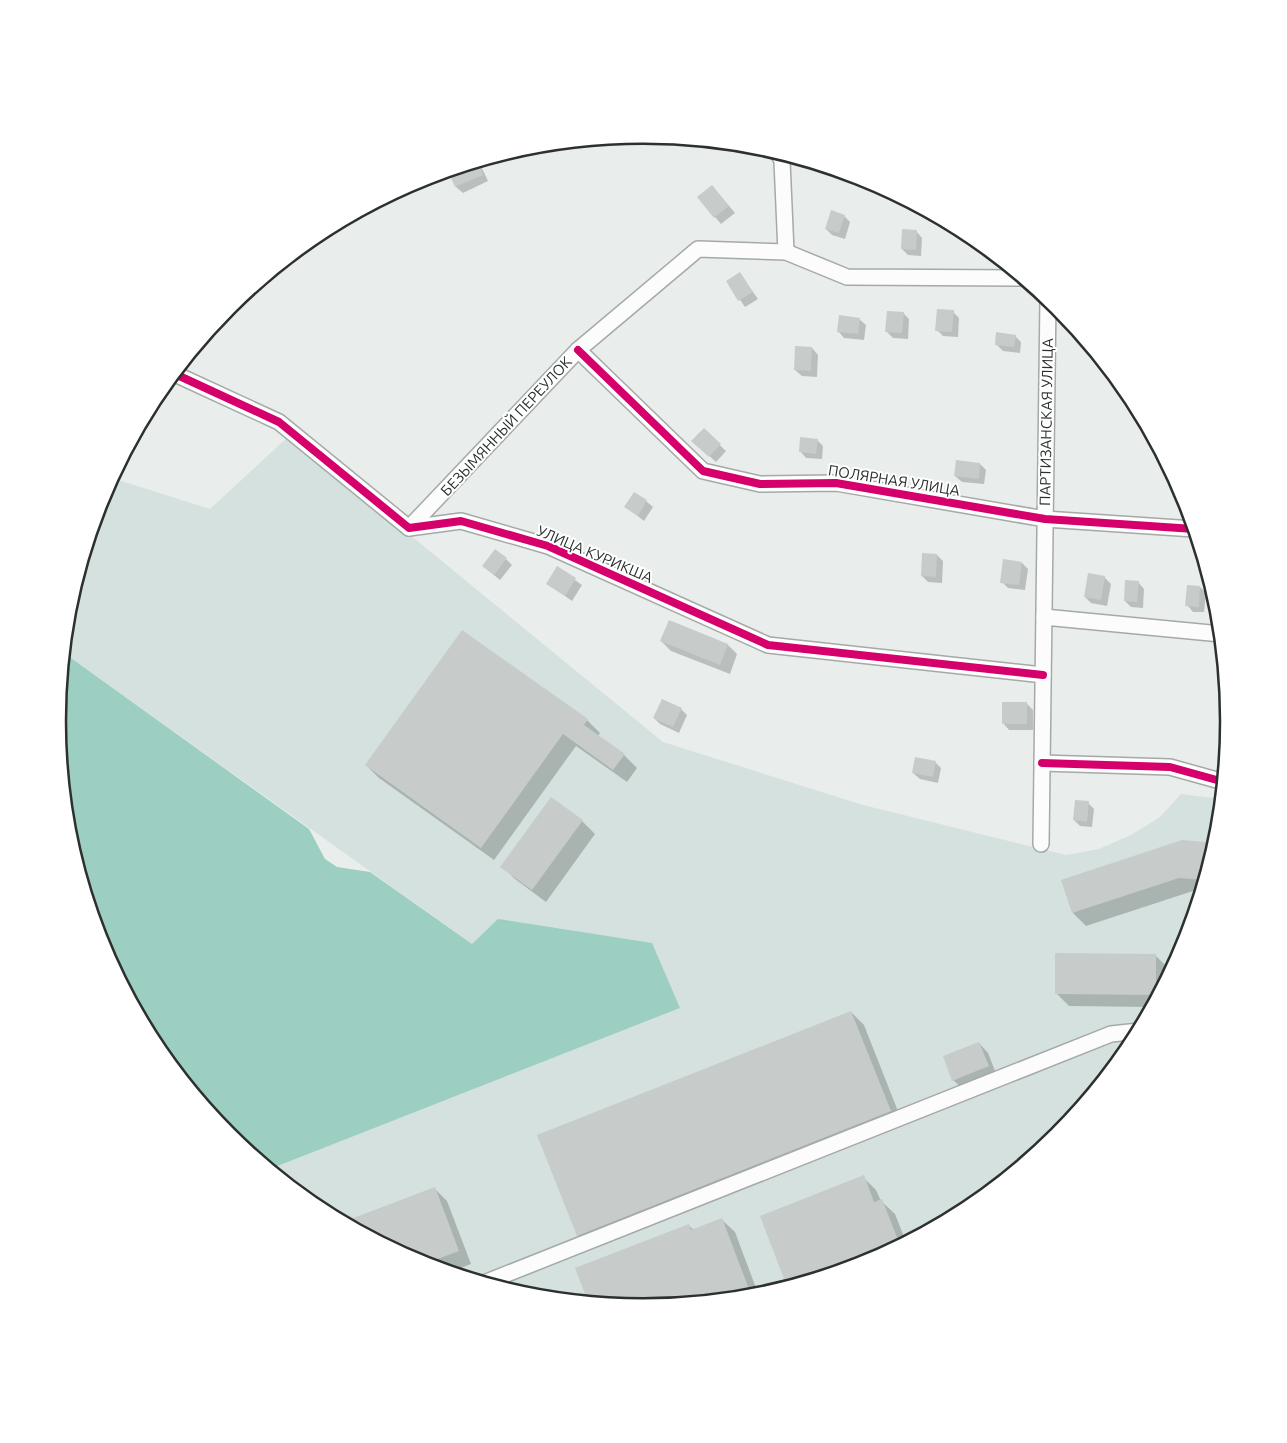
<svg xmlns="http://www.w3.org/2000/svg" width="1287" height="1443" viewBox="0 0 1287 1443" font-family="Ubuntu,sans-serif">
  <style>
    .built { fill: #d4e1de }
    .water { fill: #9dcec2 }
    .shadow { fill: #0003 }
    .building { fill: #c7cbca }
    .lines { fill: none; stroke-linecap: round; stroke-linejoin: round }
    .minor-casing { stroke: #a5a9a8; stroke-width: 18 }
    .minor { stroke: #fcfcfc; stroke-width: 15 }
    .cycleway-casing { stroke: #fff; stroke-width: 11 }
    .cycleway { stroke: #d6006c; stroke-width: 8 }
    .labels { text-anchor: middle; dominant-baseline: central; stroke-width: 4; stroke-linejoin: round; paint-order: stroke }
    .street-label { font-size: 15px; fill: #2c312f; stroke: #fff }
    .rim { fill: none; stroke: #2c312f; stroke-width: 2.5 }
  </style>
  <rect width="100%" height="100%" fill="#e9eeed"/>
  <!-- built -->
  <polygon class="built" points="289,436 663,742 863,805 1066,855 1099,849 1131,835 1160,817 1181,794 1222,799 1218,836 1185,946 1131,1047 1058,1136 969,1209 867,1263 758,1296 643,1307 529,1296 419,1263 318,1209 270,1169 680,1008 472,944 64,653 69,607 102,497 112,478 210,509"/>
  <!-- water -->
  <polygon class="water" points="64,653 309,829 325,859 337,867 370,872 472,944 498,919 652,943 680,1008 270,1169 229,1136 156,1047 102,945 69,836 58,721"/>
  <!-- shadow -->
  <g class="shadow">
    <polygon points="479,162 488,181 463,193 456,187 450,171"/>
    <polygon points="718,193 735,213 721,224 699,198"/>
    <polygon points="844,216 850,222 845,239 832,235 826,229"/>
    <polygon points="916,231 922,238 921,256 908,255 902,249"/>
    <polygon points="740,274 758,299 745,307 727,281"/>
    <polygon points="953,312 959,318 958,337 943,336 937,330"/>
    <polygon points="903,313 909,319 908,339 893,338 887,332"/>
    <polygon points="859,319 866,325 864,340 844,338 838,331"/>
    <polygon points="1015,336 1021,342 1020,353 1003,351 996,344"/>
    <polygon points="812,348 818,355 817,377 802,376 795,370"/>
    <polygon points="704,430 726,451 716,462 693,441"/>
    <polygon points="817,440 823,446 822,459 806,458 800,451"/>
    <polygon points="980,464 986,470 984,484 962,482 955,476"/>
    <polygon points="646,501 653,507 644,521 626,507"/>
    <polygon points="937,555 943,561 942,583 928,582 922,576"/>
    <polygon points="506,559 512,565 500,580 483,566"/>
    <polygon points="1022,563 1028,569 1025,590 1008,588 1002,582"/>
    <polygon points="558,568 582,585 572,601 548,584"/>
    <polygon points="1104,577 1111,584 1107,606 1091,603 1085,597"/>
    <polygon points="1138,582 1144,589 1143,608 1131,607 1125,601"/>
    <polygon points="1200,587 1206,593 1204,612 1193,612 1187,605"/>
    <polygon points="661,641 728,645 737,654 730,674 671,651"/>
    <polygon points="1027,704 1033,710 1033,730 1009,730 1003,723"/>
    <polygon points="681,709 687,715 679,733 660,724 654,718"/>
    <polygon points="587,720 600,733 598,736 624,755 637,768 627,782 576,746 494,860 379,778 366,765"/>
    <polygon points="935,762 941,768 938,783 920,779 913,773"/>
    <polygon points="1088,803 1094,809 1092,827 1080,826 1074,820"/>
    <polygon points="582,821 595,834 546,902 515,879 502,866"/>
    <polygon points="1182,841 1216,844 1201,891 1193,891 1086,926 1073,913"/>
    <polygon points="1156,956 1169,969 1169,976 1152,1007 1069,1006 1056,993"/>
    <polygon points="851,1012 864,1025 903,1124 591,1248 578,1235"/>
    <polygon points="979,1043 988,1053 997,1076 963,1089 953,1080"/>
    <polygon points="863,1177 876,1190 881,1201 895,1214 906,1242 867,1263 791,1286 787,1283"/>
    <polygon points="434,1188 447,1201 471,1264 450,1272 419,1263 344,1223"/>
    <polygon points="722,1220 735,1232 759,1296 643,1307 590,1302 577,1269 689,1226 694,1230"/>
  </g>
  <!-- building -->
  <g class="building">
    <polygon points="478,162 483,175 455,187 448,171"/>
    <polygon points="712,185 729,206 714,218 697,197"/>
    <polygon points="831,210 845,215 839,233 825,229"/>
    <polygon points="902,229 917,230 916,250 901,249"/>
    <polygon points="740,272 753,292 738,301 726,281"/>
    <polygon points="937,309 954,310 952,332 935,331"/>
    <polygon points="887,311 904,312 902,333 885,332"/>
    <polygon points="839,315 860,318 858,334 837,332"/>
    <polygon points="996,332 1016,335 1014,347 995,345"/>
    <polygon points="795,346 812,347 811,371 794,370"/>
    <polygon points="704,428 721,444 709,457 691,441"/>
    <polygon points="800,437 818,439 816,454 799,452"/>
    <polygon points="956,460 980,463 979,479 954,476"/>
    <polygon points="634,492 647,500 638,516 624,507"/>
    <polygon points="495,549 507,558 494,575 482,566"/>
    <polygon points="922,553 937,554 936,577 921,576"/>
    <polygon points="1003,559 1022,562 1019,585 1000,583"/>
    <polygon points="557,566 576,578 565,596 546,584"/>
    <polygon points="1088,573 1105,576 1101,600 1084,597"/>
    <polygon points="1125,580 1139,581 1137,602 1124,601"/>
    <polygon points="1187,585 1200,586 1199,607 1185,606"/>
    <polygon points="669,620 728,644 720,665 660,641"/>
    <polygon points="462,630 588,719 584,725 625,754 613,770 563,734 481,848 365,765"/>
    <polygon points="662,699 682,708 673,727 653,718"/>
    <rect x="1002" y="702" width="25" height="22"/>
    <polygon points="915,757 936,761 933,777 912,773"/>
    <polygon points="551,797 583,820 532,890 500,867"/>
    <polygon points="1075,800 1089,801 1087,822 1073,820"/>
    <polygon points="1182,840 1216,843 1205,880 1179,878 1072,913 1061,880"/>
    <polygon points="1055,953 1156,954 1156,995 1055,994"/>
    <polygon points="851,1011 891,1111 577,1236 537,1135"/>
    <polygon points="979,1042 989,1066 952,1081 943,1056"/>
    <polygon points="864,1175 874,1202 882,1199 898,1240 786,1284 760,1216"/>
    <polygon points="435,1187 459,1251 424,1264 343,1222"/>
    <polygon points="722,1218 752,1297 643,1308 588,1302 575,1268 689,1224 691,1230"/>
  </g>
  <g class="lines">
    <!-- minor casing -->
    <g class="minor-casing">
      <g id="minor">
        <polyline points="778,153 782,161 786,252"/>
        <polyline points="578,350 703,471 760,484 836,483 1045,519 1194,529"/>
        <polyline points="175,374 279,422 409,528 461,521 548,546 768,645 1043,675"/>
        <polyline points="409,528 578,350 698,249 786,252 847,277 1023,278"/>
        <polyline points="1044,617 1221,634"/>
        <polyline points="1042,763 1170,767 1224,782"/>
        <polyline points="1041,844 1048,299"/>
        <polyline points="484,1283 1111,1034 1139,1031"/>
      </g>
    </g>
    <!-- minor -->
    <use href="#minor" class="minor"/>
    <!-- cycleway casing -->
    <g class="cycleway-casing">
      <g id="cycleway">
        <polyline points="578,350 703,471 760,484 836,483 1045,519 1194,529"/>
        <polyline points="175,374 279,422 409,528 461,521 548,546 768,645 1043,675"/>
        <polyline points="1042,763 1170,767 1224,782"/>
      </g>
    </g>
    <!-- cycleway -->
    <use href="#cycleway" class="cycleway"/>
  </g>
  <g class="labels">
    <!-- street labels -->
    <g class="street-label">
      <text transform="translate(1046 422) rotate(-89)">ПАРТИЗАНСКАЯ УЛИЦА</text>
      <text transform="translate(506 426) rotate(-47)">БЕЗЫМЯННЫЙ ПЕРЕУЛОК</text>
      <text transform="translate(894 480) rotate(9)">ПОЛЯРНАЯ УЛИЦА</text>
      <text transform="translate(595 554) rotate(23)">УЛИЦА КУРИКША</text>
    </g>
  </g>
  <!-- crop -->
  <path d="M0 0H1287V1443H0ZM66 721a577 577 0 1 1 1154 0a577 577 0 1 1-1154 0Z" fill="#fff" fill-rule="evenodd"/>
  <path class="rim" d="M66 721a577 577 0 1 1 1154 0a577 577 0 1 1-1154 0Z"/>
</svg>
